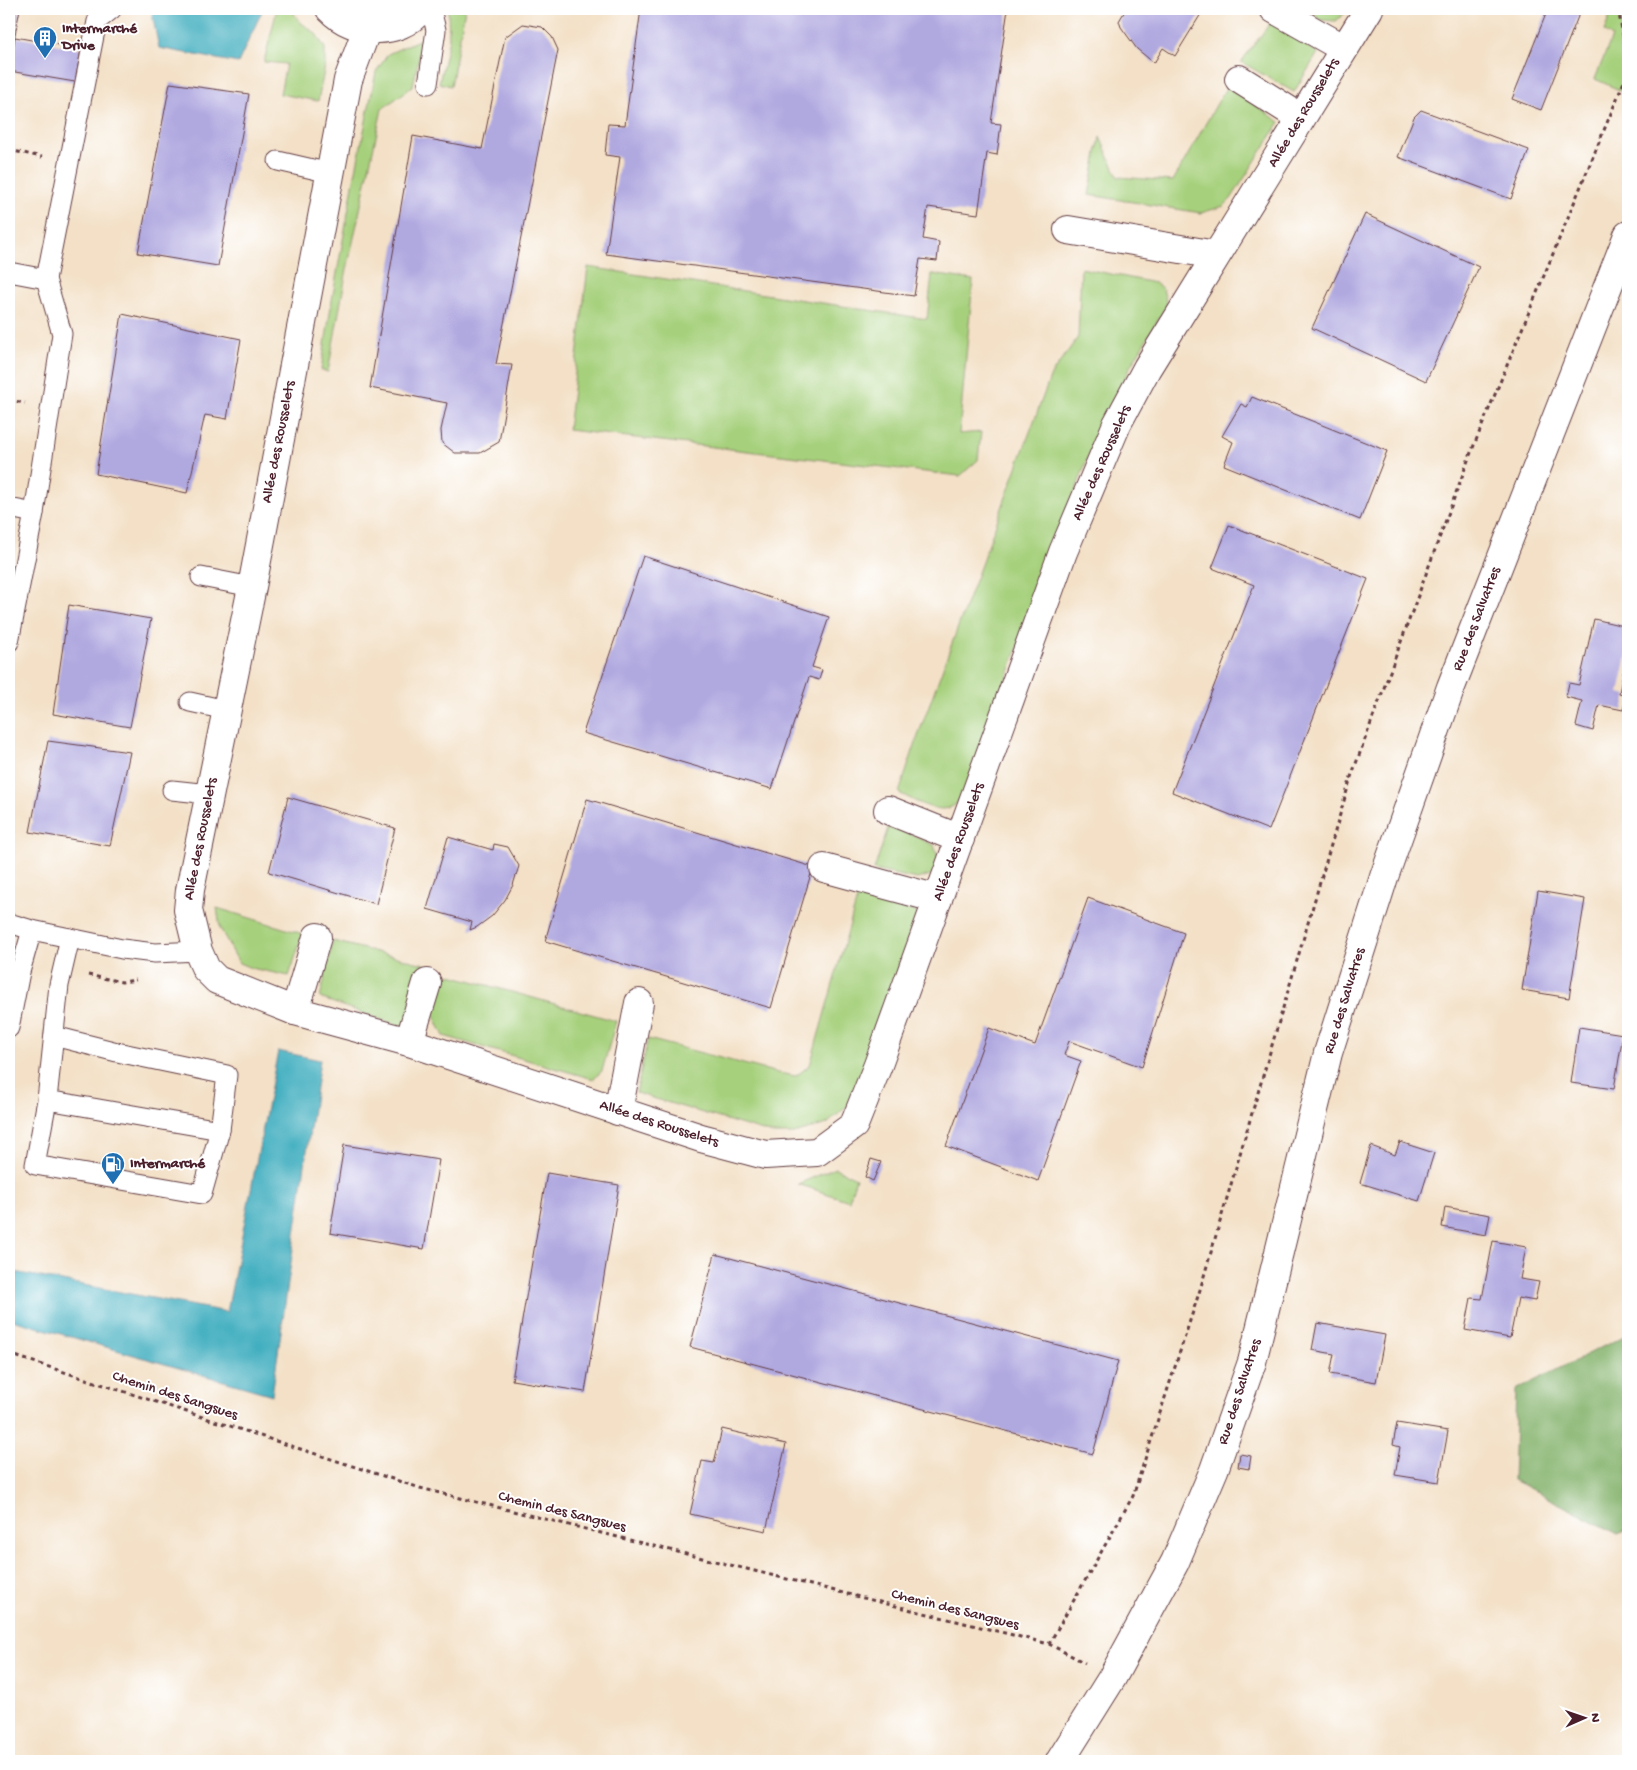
<svg xmlns="http://www.w3.org/2000/svg" width="1637" height="1770" viewBox="0 0 1637 1770" font-family="'Gochi Hand',sans-serif">
  <style>
    .green { fill: #a6d07c; stroke: #787854 }
    .forest { fill: #84b26c; stroke: #67684c }
    .water { fill: #43afc0; stroke: #466776 }
    .building { fill: #b0a9e0 }
    .lines { fill: none; stroke-linecap: round; stroke-linejoin: round }
    .lane-casing { stroke: #633c42; stroke-width: 21 }
    .street-casing { stroke: #633c42; stroke-width: 30 }
    .secondary-casing { stroke: #633c42; stroke-width: 30 }
    .path { stroke: #633c42; stroke-width: 3; stroke-dasharray: 4 4; stroke-linecap: butt }
    .lane { stroke: #fff; stroke-width: 19 }
    .street { stroke: #fff; stroke-width: 28 }
    .secondary { stroke: #fff; stroke-width: 28 }
    .labels { text-anchor: middle; dominant-baseline: central; stroke-width: 4; stroke-linejoin: round; paint-order: stroke }
    .poi-label { font-size: 15px; font-weight: bold; fill: #4a1f2b; stroke: #fff; text-anchor: start }
    .street-label { font-size: 15px; fill: #4a1f2b; stroke: #fff }
  </style>
  <rect width="100%" height="100%" fill="#fff"/>
  <filter id="ink" filterUnits="userSpaceOnUse"><feTurbulence type="fractalNoise" baseFrequency=".02" numOctaves="2"/><feDisplacementMap in="SourceGraphic" scale="10" xChannelSelector="R" yChannelSelector="G"/><feConvolveMatrix kernelMatrix="1 2 1 2 8 2 1 2 1" color-interpolation-filters="sRGB"/></filter>
  <filter id="wash" filterUnits="userSpaceOnUse"><feTurbulence type="fractalNoise" baseFrequency=".0096" numOctaves="4" result="noise"/><feDisplacementMap in="SourceGraphic" scale="20" xChannelSelector="R" yChannelSelector="G"/><feGaussianBlur stdDeviation="1.12" result="paint"/><feColorMatrix in="noise" values="0 0 0 0 0 0 0 0 0 0 0 0 0 0 0 0 0 1.4 0 .05"/><feComposite in="paint" operator="in"/></filter>
  <g filter="url(#wash)">
    <rect width="100%" height="100%" fill="#f3e0c6"/>
    <!-- green -->
    <g class="green">
      <polygon points="277,9 291,9 299,21 316,34 325,48 325,66 318,101 280,94 286,64 264,62"/>
      <polygon points="448,9 465,9 451,86 439,83 449,39"/>
      <polygon points="1306,9 1350,9 1336,21 1321,20"/>
      <polygon points="1613,9 1628,9 1628,92 1626,93 1595,79 1612,37 1604,31"/>
      <polygon points="1271,22 1318,53 1294,92 1241,62"/>
      <polygon points="423,38 413,86 382,109 346,274 328,372 321,370 332,300 354,180 376,72 388,54"/>
      <polygon points="1227,86 1280,122 1231,199 1224,206 1201,213 1089,195 1100,137 1118,177 1173,181"/>
      <polygon points="588,267 927,319 932,274 973,280 959,434 981,432 978,460 960,476 568,430"/>
      <path d="M1081 268 1155 283 1163 289 1167 305 1130 367 1088 457 973 770C969 780 965 794 958 802 943 819 914 800 899 793L920 730 1051 375 1078 337Z"/>
      <polygon points="889,825 934,845 939,861 934,874 917,879 874,870"/>
      <polygon points="859,892 918,913 852,1102 827,1124 794,1134 773,1134 636,1093 648,1039 778,1073 796,1076 810,1065"/>
      <polygon points="217,908 303,934 289,976 251,968 239,963 220,928"/>
      <polygon points="333,941 424,964 413,1017 402,1027 320,998"/>
      <polygon points="440,972 616,1021 602,1071 593,1079 444,1036 433,1014"/>
      <polygon points="835,1168 856,1178 849,1201 798,1184"/>
    </g>
    <!-- forest -->
    <polygon class="forest" points="1628,1334 1628,1530 1618,1534 1513,1480 1516,1390"/>
    <!-- water -->
    <g class="water">
      <polygon points="154,9 263,9 238,63 159,48 152,14"/>
      <polygon points="278,1051 320,1060 272,1395 9,1319 9,1271 227,1312"/>
    </g>
    <g id="blocks">
      <!-- building -->
      <g class="building">
        <polygon points="9,9 20,9 10,60 9,60"/>
        <polygon points="641,9 1008,9 991,123 1001,124 997,155 987,153 978,214 928,207 923,239 939,242 937,261 920,259 914,296 606,254 620,157 605,155 608,124 625,125"/>
        <polygon points="1126,9 1204,9 1175,56 1163,48 1154,63 1137,49 1121,27 1119,21"/>
        <polygon points="1548,9 1581,9 1541,110 1512,99"/>
        <polygon points="523,24 542,27 552,37 558,50 496,364 512,365 499,442 480,453 455,453 442,443 441,430 447,403 370,388 413,136 482,149 505,37"/>
        <polygon points="15,37 81,49 75,82 9,71"/>
        <polygon points="170,83 249,94 218,266 138,253"/>
        <polygon points="1421,110 1529,150 1511,199 1398,157 1414,117"/>
        <polygon points="1365,214 1479,267 1426,381 1312,328"/>
        <polygon points="122,314 241,339 227,419 205,415 187,493 96,474"/>
        <polygon points="1252,397 1387,451 1360,520 1224,465 1233,442 1222,436 1241,404 1247,407"/>
        <polygon points="1229,525 1368,579 1269,830 1172,792 1254,585 1212,568"/>
        <polygon points="643,556 829,617 812,667 822,670 819,680 809,677 772,789 583,733"/>
        <polygon points="69,605 151,619 130,727 53,714"/>
        <polygon points="1594,619 1628,627 1628,650 1619,693 1627,695 1623,710 1599,705 1593,731 1576,726 1582,701 1566,697 1569,683 1579,685"/>
        <polygon points="48,741 130,752 110,846 30,832"/>
        <polygon points="288,797 395,828 376,904 269,872"/>
        <polygon points="587,799 813,867 771,1008 545,941"/>
        <polygon points="448,837 493,850 494,844 508,847 519,866 513,885 505,900 492,916 477,927 470,930 472,922 427,909"/>
        <polygon points="1538,891 1585,899 1569,998 1522,990"/>
        <polygon points="1088,898 1184,933 1142,1067 1069,1041 1064,1055 1081,1061 1038,1181 946,1146 989,1028 1035,1045"/>
        <polygon points="1579,1027 1623,1034 1614,1089 1571,1083"/>
        <polygon points="1400,1142 1434,1153 1419,1201 1360,1183 1371,1146 1395,1155"/>
        <polygon points="344,1145 439,1160 424,1249 330,1233"/>
        <polygon points="871,1159 881,1162 873,1181 865,1177"/>
        <polygon points="547,1173 619,1185 585,1392 512,1380"/>
        <polygon points="1445,1207 1490,1215 1486,1235 1442,1227"/>
        <polygon points="1493,1241 1526,1247 1520,1279 1539,1282 1535,1301 1518,1298 1510,1338 1465,1330 1471,1298 1482,1299"/>
        <polygon points="715,1254 1118,1361 1093,1454 690,1347"/>
        <polygon points="1317,1323 1385,1335 1376,1382 1330,1374 1334,1354 1312,1350"/>
        <polygon points="1397,1423 1448,1431 1439,1482 1395,1475 1400,1447 1393,1445"/>
        <polygon points="722,1429 786,1444 766,1531 690,1514 702,1461 714,1463"/>
        <polygon points="1240,1454 1251,1456 1249,1469 1238,1467"/>
      </g>
    </g>
  </g>
  <g filter="url(#ink)">
    <use href="#blocks" fill-opacity="0" stroke="#633c42" stroke-width="1"/>
    <g class="lines">
      <!-- lane casing -->
      <g class="lane-casing">
        <g id="lane">
          <polyline points="428,84 436,30 431,9"/>
          <polyline points="278,161 330,173"/>
          <polyline points="9,272 46,279 62,334 34,513 9,642"/>
          <polyline points="46,279 97,21 112,9"/>
          <polyline points="9,508 34,513"/>
          <polyline points="201,577 252,587"/>
          <polyline points="190,702 226,710"/>
          <polyline points="172,790 209,794"/>
          <polyline points="9,923 32,930 122,949 155,953 198,951"/>
          <polyline points="9,1028 20,972 32,930"/>
          <polyline points="54,1036 117,1052 227,1075 220,1130"/>
          <polyline points="47,1100 220,1130 202,1194 35,1165 47,1100 59,985 70,938"/>
        </g>
      </g>
      <!-- street casing -->
      <g class="street-casing">
        <g id="street">
          <path d="M330 9C354 34 398 37 421 9"/>
          <polyline points="1274,9 1343,48"/>
          <polyline points="367,29 348,80 252,587 190,890 188,910 198,951 206,969 217,980 295,1011 409,1042 701,1138 765,1155 817,1152 854,1125 878,1065 1063,552 1117,424 1147,368 1369,9"/>
          <polyline points="1239,79 1301,118"/>
          <polyline points="1068,230 1216,255"/>
          <polyline points="888,810 960,839"/>
          <polyline points="824,868 938,899"/>
          <polyline points="295,1011 317,937"/>
          <polyline points="409,1042 427,983"/>
          <polyline points="618,1111 639,1003"/>
        </g>
      </g>
      <!-- secondary casing -->
      <g class="secondary-casing">
        <polyline id="secondary" points="1060,1761 1112,1678 1175,1562 1214,1470 1252,1362 1328,1053 1384,877 1451,687 1628,235"/>
      </g>
      <!-- path -->
      <g class="path">
        <polyline points="1618,9 1628,60"/>
        <polyline points="9,150 42,157"/>
        <polyline points="9,400 25,403"/>
        <polyline points="88,975 122,982 136,980"/>
        <polyline points="9,1354 420,1488 1049,1644 1085,1663"/>
        <polyline points="1049,1644 1133,1496 1199,1293 1351,777 1470,455 1628,72"/>
      </g>
      <!-- lane -->
      <use href="#lane" class="lane"/>
      <!-- street -->
      <use href="#street" class="street"/>
      <!-- secondary -->
      <use href="#secondary" class="secondary"/>
    </g>
  </g>
  <!-- icons -->
  <defs>
    <g id="building-pin" transform="scale(1.25)"><path d="M0 17L-7.5 6A9.5 9.5 0 1 1 7.5 6Z" fill="#1f6fb2" stroke="#fff"/><path d="M-4-6H4V6H1V3H-1V6H-4ZM-2.5-4.3h1.7v1.8h-1.7ZM.8-4.3h1.7v1.8H.8ZM-2.5-1h1.7V.8h-1.7ZM.8-1h1.7V.8H.8Z" fill="#fff"/></g>
    <g id="fuel-pin" transform="scale(1.25)"><path d="M0 17L-7.5 6A9.5 9.5 0 1 1 7.5 6Z" fill="#1f6fb2" stroke="#fff"/><path d="M-5.5-6h7V0h2V4h1.3V-2.5L3-4.5l.8-.8L6-3V5H2.5V1h-1V6h-7ZM-4.2-4.7v3.2H.2V-4.7Z" fill="#fff"/></g>
  </defs>
  <g fill-rule="evenodd">
    <use href="#building-pin" x="45" y="38"/>
    <use href="#fuel-pin" x="113" y="1164"/>
  </g>
  <g class="labels">
    <!-- poi labels -->
    <g class="poi-label">
      <text x="62" y="29">Intermarché<tspan x="62" dy="17">Drive</tspan></text>
      <text x="130" y="1164">Intermarché</text>
    </g>
    <!-- street labels -->
    <g class="street-label">
      <text transform="translate(1304 113) rotate(-59)">Allée des Rousselets</text>
      <text transform="translate(279 442) rotate(-79)">Allée des Rousselets</text>
      <text transform="translate(1102 463) rotate(-66)">Allée des Rousselets</text>
      <text transform="translate(1477 619) rotate(-69)">Rue des Salvatres</text>
      <text transform="translate(201 839) rotate(-79)">Allée des Rousselets</text>
      <text transform="translate(959 842) rotate(-70)">Allée des Rousselets</text>
      <text transform="translate(1345 1001) rotate(-73)">Rue des Salvatres</text>
      <text transform="translate(659 1124) rotate(18)">Allée des Rousselets</text>
      <text transform="translate(1240 1392) rotate(-72)">Rue des Salvatres</text>
      <text transform="translate(175 1396) rotate(18)">Chemin des Sangsues</text>
      <text transform="translate(562 1512) rotate(14)">Chemin des Sangsues</text>
      <text transform="translate(955 1610) rotate(14)">Chemin des Sangsues</text>
    </g>
  </g>
  <!-- margin -->
  <rect width="1637" height="1770" fill="none" stroke="#fff" stroke-width="30"/>
  <!-- north arrow -->
  <g transform="translate(1584 1718) rotate(88)" stroke="#ffffff" stroke-width="4" paint-order="stroke">
  <path d="M0-4L9 19L0 12L-9 19Z" fill="#4a1f2b"/>
  <text y="-8" font-size="14" font-weight="bold" text-anchor="middle" fill="#4a1f2b">N</text>
  </g>
</svg>
